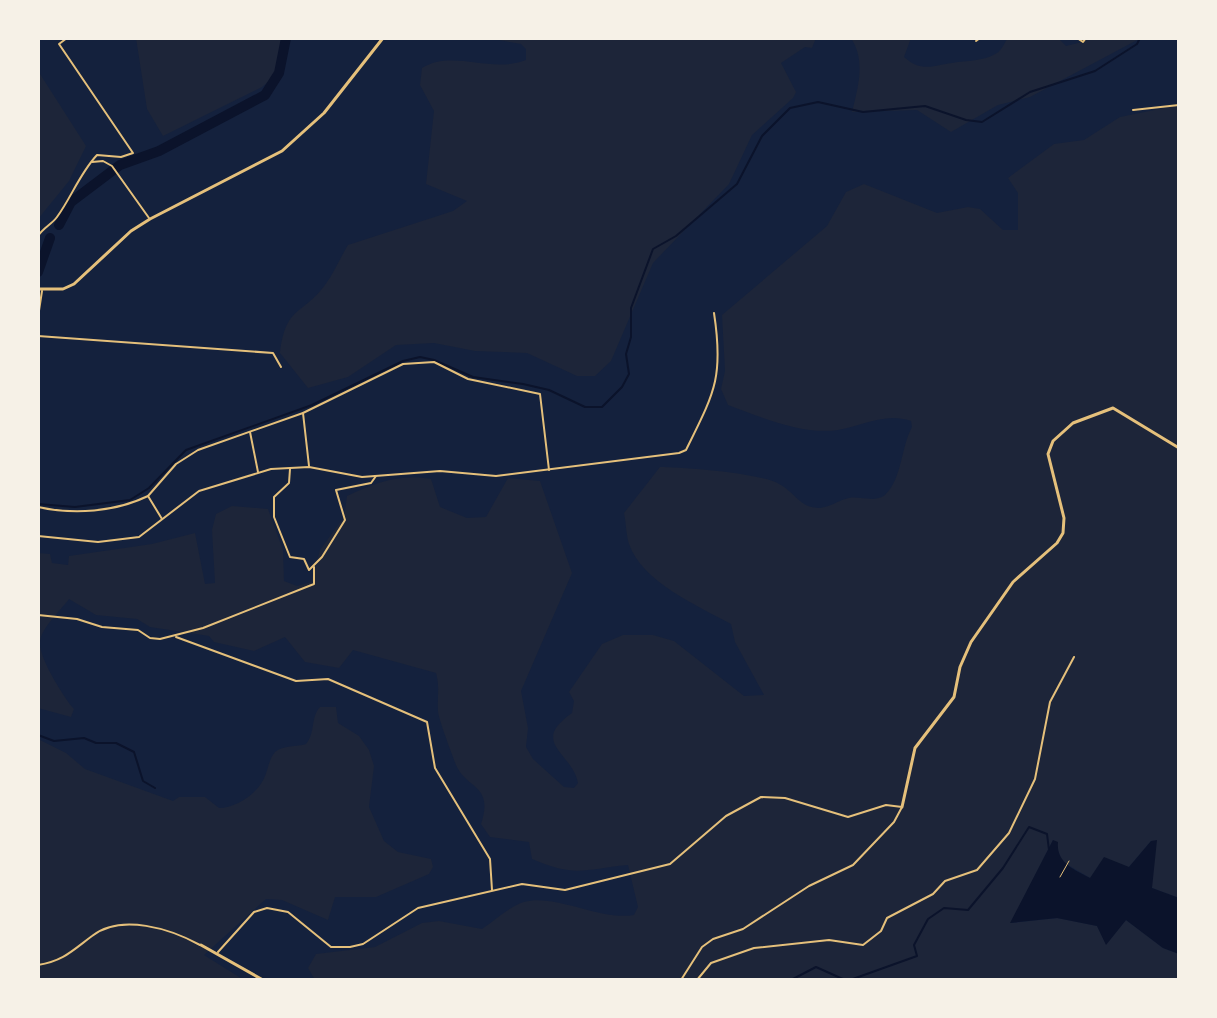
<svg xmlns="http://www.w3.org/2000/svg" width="1217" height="1018" viewBox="0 0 1217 1018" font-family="Lora,serif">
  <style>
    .green { fill: #1d2539 }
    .water { fill: #0b132b }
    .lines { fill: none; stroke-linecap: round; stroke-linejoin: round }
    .stream { stroke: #0b132b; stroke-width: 2 }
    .river { stroke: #0b132b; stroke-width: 10 }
    .path { stroke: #e5c07b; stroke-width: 1 }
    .minor { stroke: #e5c07b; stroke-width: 2 }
    .tertiary { stroke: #e5c07b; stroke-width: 3 }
    .secondary { stroke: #e5c07b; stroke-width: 3 }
  </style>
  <rect width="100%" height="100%" fill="#14213d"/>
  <!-- green -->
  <g class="green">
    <polygon points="136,38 286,38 275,76 262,87 163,136 147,109"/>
    <path d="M488 38H816L812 48 805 47 781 63 796 92 793 98 752 135 729 184 653 263 611 361 595 376H577L527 353 475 351 434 343 396 345 348 377 308 388 280 353C286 305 302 316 325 285 334 273 340 258 348 245L453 211 467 201 426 184 434 111 420 85 422 68C453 49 490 74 526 60V49L521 44Z"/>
    <path d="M851 38H911L904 57C921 72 931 66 952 63 968 60 982 62 997 53 1002 50 1004 43 1008 38H1058L1066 46 1082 42 1084 38H1141L1030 97 998 105 951 132 917 110 852 112C858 87 866 61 851 38Z"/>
    <polygon points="38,43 40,74 86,146 69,181 38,219"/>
    <path d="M1179 105V898L1152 888 1151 841 1129 867 1090 878 1063 862 1053 840 1011 923 1057 918 1097 926 1106 944 1126 920 1163 948 1179 954V980H315L308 968 316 954 375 947 422 923 439 921 482 929C494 921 510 906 524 902 555 893 600 921 634 915L638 907 628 865C584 869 576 878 532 859L529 842 490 837 481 824C494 784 467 790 456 765 453 757 438 718 438 711 437 697 440 687 436 673L353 650 339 668 305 662 285 637 254 651 214 642 209 636 150 627 137 619 96 615 69 599C61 610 41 628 40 642 38 656 64 698 74 709L71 717 38 708V553L50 554 52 563 68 565 69 556 152 544 195 533 205 584 215 583 212 530 216 514 232 506 268 509 283 550 284 581 297 586 311 582 320 550 344 517 347 496C374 483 401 473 431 479L440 507 467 518 486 517 508 478 540 481 572 573 521 691 528 728 526 747 533 759 564 787 574 788 578 783C572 752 529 743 572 713L574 701 569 692 602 644 623 635H653L674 641 744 696 764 695 735 642 731 624C698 606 642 582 629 544 626 534 626 522 624 513L660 467C682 467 761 473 779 484 795 492 799 508 820 508 830 507 839 500 849 498 860 496 875 503 885 495 902 479 901 447 912 427L911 421C885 412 863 426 838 430 802 435 760 417 728 405L721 389 725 371 722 315 827 226 846 192 864 184 937 213 968 207 980 209 1003 230H1018V193L1008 178 1054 144 1084 140 1120 117Z"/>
    <path d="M320 707H336L338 723 359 736 369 750 374 766 369 807 384 841 398 852 431 859 433 867 429 874 376 897H335L328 920 282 900 266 899 204 955 244 980H38V739L66 753 85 769 173 801 179 797H205L219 808C234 808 254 796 262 782 268 773 268 760 275 752 283 745 297 747 306 744 316 732 310 718 320 707Z"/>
  </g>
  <!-- water -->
  <path class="water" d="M1053 840 1058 842C1056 863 1074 869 1090 878L1104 857 1129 867 1151 841 1157 840 1152 888 1179 898V954L1163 948 1126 920 1106 945 1097 926 1057 918 1010 923Z"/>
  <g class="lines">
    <!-- stream -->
    <g class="stream">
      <polyline points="38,504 75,507 130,500 149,488 186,450 312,405 403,361 420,357 434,360 473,377 523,384 549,390 585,407 602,407 622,387 629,374 626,354 631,337 631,308 653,249 676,236 737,184 762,136 790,108 818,102 863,112 925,106 966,120 982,122 1030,92 1095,71 1137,44 1140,38"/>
      <polyline points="38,735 54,741 84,738 96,743 116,743 134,752 143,781 155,788"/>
      <polyline points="791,980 816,967 845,980"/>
      <polyline points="850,980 917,956 914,945 928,919 944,908 968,910 1003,868 1029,827 1047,834 1049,850"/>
    </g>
    <!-- river -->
    <g class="river">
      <polyline points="59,225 71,202 120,165 159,151 265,95 279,73 286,38"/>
      <polyline points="38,272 50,238"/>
    </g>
    <!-- path -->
    <polyline class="path" points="1060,877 1069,861"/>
    <!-- minor -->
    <g class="minor">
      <polyline points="1077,38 1083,42 1086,38"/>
      <polyline points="976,41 980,38"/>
      <polyline points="1133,110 1179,105"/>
      <polyline points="92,162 103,161 112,166 149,218"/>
      <path d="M38 236C43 228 52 224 57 217 71 198 80 173 97 155L121 157 133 153 59 44 67 38"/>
      <polyline points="38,317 42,291"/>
      <polyline points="38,336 273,353 281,367"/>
      <polyline points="303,413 309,466"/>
      <polyline points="250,432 258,472"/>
      <polyline points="290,469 289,483 274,497 274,517 290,557 304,559 309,570 322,557 345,520 336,490 371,483 376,476"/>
      <polyline points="148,496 176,464 198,450 303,413 403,364 434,362 468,379 540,394 549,470"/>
      <path d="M38 507C74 515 115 512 148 496L162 519"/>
      <path d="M38 536 98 542 139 537 199 491 271 469 309 467 362 477 440 471 496 476 679 453 686 450C714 393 724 378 714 313"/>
      <polyline points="38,615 77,619 102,627 138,630 150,638 160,639 203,628 314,584 314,567"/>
      <polyline points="176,637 296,681 328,679 427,722 435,768 490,859 492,890"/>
      <polyline points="218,952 254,912 267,908 288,912 331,947 350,947 363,944 418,908 522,884 565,890 670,864 726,816 761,797 785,798 848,817 886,805 902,807 894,822 853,865 809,886 743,929 713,939 702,947 681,980"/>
      <path d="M38 965C63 961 72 951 92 936 121 913 171 929 200 945"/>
      <polyline points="697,980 711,963 754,948 829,940 863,945 881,931 887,918 933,894 945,881 977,870 1009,833 1035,779 1050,702 1074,657"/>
    </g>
    <!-- tertiary -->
    <g class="tertiary">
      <polyline points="902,807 915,748 954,697 960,667 971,642 1013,582 1057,543 1063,533 1064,518 1048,454 1053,441 1073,423 1113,408 1179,448"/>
      <polyline points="201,945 263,980"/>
    </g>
    <!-- secondary -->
    <polyline class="secondary" points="38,289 63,289 74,284 131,231 150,219 282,151 324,113 383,38"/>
  </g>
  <!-- border -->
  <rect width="1217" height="1018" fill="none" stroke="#f6f1e7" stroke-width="80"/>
</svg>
